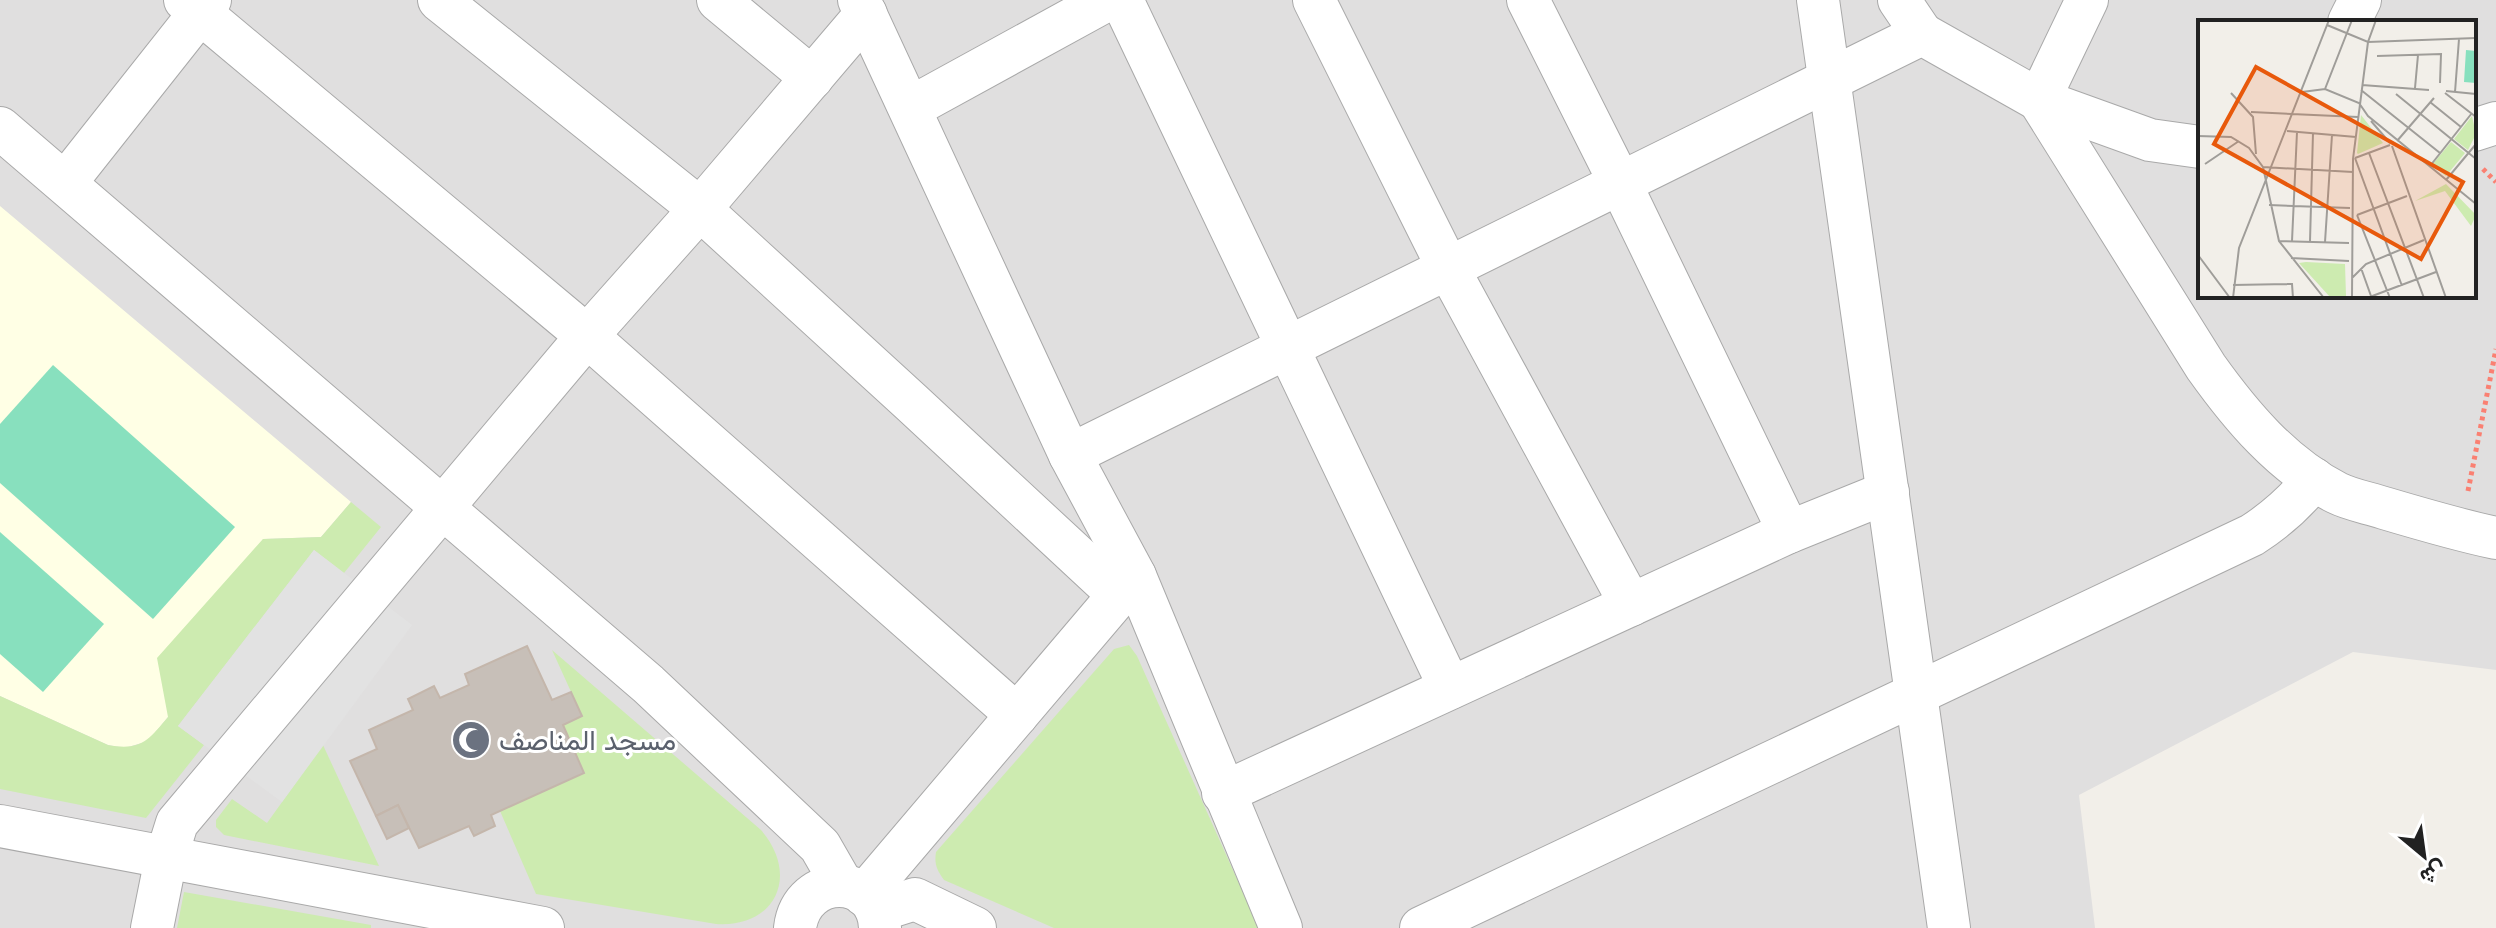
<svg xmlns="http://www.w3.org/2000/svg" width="2496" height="928" viewBox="0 0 2496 928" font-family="Inter,Vazirmatn,sans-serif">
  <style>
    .residential { fill: #e0dfdf; fill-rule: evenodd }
    .education { fill: #ffffe5 }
    .grass { fill: #cdebb0 }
    .pitch { fill: #88e0be }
    .parking { fill: #e2e2e2 }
    .building { fill: #c7bfb8; stroke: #c4b6ab; stroke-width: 2 }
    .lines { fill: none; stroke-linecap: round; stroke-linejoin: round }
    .minor-casing { stroke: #a9a9a9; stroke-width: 44 }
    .path { stroke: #fa8072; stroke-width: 5; stroke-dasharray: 4 4; stroke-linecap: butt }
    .minor { stroke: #fff; stroke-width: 42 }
    .labels { text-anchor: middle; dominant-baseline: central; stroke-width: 6; stroke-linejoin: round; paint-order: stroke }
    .worship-label { font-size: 28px; fill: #5b616d; stroke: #fff; text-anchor: start }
    .inset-road { fill: none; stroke: #9f9d99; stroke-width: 2 }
    .view { fill: #e8590c; fill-opacity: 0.15; stroke: #e8590c; stroke-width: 4 }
    .inset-edge { fill: none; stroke: #222; stroke-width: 4 }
  </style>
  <rect width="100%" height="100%" fill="#f2efe9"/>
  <!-- residential -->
  <path class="residential" d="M0 0H2496V670L2353 652 2079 795 2095 928H0ZM2200 22H2474V296H2200Z"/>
  <!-- education -->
  <polygon class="education" points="0,206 351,502 321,537 263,539 168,717 148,741 125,748 108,745 0,696"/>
  <!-- grass -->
  <g class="grass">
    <path d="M351 502 381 527 344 573 314 550 178 726 204 745 146 818 0 789V696L108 745C140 751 148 741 168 717L157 658 263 539 321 537Z"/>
    <path d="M1129 645 1137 656 1259 928H1054L944 880C937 870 934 864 936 852L1114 649Z"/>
    <path d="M552 650 761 830C800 875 776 928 716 924L536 894 500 811 563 725 582 716Z"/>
    <polygon points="323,745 379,866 224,835 216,827 216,820 232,799 267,823"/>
    <polygon points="184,892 371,925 371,928 177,928"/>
  </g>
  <!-- pitch -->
  <g class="pitch">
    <polygon points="53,365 235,527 153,619 0,483 0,424"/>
    <polygon points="0,532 104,624 43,692 0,654"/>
  </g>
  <!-- parking -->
  <polygon class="parking" points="314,550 412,625 282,802 178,726"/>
  <!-- building -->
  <g class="building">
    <polygon points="527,646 552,700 571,692 582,716 563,725 584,773 491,815 495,826 474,836 469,826 419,848 398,805 376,816 350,761 377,749 369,730 413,710 408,699 434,686 440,698 469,685 465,674"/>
    <polygon points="398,805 409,828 387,839 376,816"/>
  </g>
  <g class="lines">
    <!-- minor casing -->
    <g class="minor-casing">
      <g id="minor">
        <polyline points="185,0 587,336 1017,715"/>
        <polyline points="439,0 700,209 911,402 1119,595"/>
        <polyline points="718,0 812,78"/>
        <polyline points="859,0 1070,455 1135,576 1281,928"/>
        <polyline points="1122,0 1450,688"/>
        <polyline points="1314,0 1448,268 1631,605"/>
        <polyline points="1528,0 1620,183 1789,532"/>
        <polyline points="1818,0 1949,928"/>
        <polyline points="1899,0 1922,34"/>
        <path d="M2087 0 2039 100 2206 367C2241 416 2282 465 2337 493 2351 500 2369 503 2384 508 2421 519 2458 530 2496 538"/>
        <polyline points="2349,22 2360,0"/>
        <polyline points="910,108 1107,0"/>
        <polyline points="0,128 648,684 820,846 843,886"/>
        <polyline points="2474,130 2496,123"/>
        <polyline points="66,182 210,0"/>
        <polyline points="1070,455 1922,34 2039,100 2150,140 2200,147"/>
        <polyline points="1223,793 1789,532 1888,492"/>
        <polyline points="0,826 543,928"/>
        <polyline points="864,895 1135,576"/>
        <polyline points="877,911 915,899 975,928"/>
        <polyline points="152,928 166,858 177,823 587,336 700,209 866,14"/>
        <path d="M795 928C802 872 878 872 880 928"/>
        <path d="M1421 928 2252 535C2277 519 2296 502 2314 479"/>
      </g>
    </g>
    <!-- path -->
    <g class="path">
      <polyline points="2483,169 2496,182"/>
      <polyline points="2468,491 2496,349"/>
    </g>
    <!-- minor -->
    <use href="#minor" class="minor"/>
  </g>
  <!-- icons -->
  <defs>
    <g id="mosque-disc" transform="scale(2)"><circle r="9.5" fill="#6b7280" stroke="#fff"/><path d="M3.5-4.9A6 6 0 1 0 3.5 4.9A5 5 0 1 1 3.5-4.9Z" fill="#fff"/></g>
  </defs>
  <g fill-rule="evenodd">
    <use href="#mosque-disc" x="471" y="740"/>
  </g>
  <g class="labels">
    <!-- worship labels -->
    <g class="worship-label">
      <text x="499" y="740">مسجد المناصف</text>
    </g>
  </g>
  <!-- overview -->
  <g transform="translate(2198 20)">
    <rect width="278" height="278" fill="#f2efe9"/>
    <path d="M163 95 185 123 160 134 159 133ZM274 96 278 114 270 130 256 119ZM253 122 267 133 248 156 234 145ZM248 164 278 195 273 206 247 171 217 181ZM108 242 147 244 148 276 132 277 101 243Z" fill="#cdebb0"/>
    <path d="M268 30 278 31V63L266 62Z" fill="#88e0be"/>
    <path class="inset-road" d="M129 5 170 22 278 18M179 36 243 34 242 63M164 65 231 70M217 68 220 35M127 69 154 0M163 70 242 133M248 71 278 74M104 72 127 69 161 83 170 96 278 184M257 72 261 19M33 73 55 97 58 134M247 73 278 97M198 74 278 139M232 82 263 107M53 92 160 97M173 101 192 123M89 111 158 117M0 116 33 117 51 128 65 147 155 152M199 121 236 78M194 126 248 278M171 133 226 278M157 138 204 266M157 138 192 125M7 144 41 121M232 146 274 93M65 147 81 221 126 278M248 160 278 124M71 185 152 188M159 195 192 278M159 195 209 176M81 221 151 223M94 221 99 112M112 221 115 113M127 222 134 115M0 235 32 278M93 238 151 241M163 248 173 276M154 258 168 244 226 220M35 265 94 264 95 278M35 278 41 228 131 0M154 278 155 139 170 22 178 0M169 278 238 252"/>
    <path class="view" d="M58 47 265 162 223 239 16 124Z"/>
    <rect width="278" height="278" class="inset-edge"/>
  </g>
  <!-- north arrow -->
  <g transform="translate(2424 856) rotate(151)" stroke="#ffffff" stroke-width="6" paint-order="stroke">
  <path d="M0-6L14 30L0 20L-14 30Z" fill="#222222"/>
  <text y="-12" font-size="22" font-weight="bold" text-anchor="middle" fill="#222222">ش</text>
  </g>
</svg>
